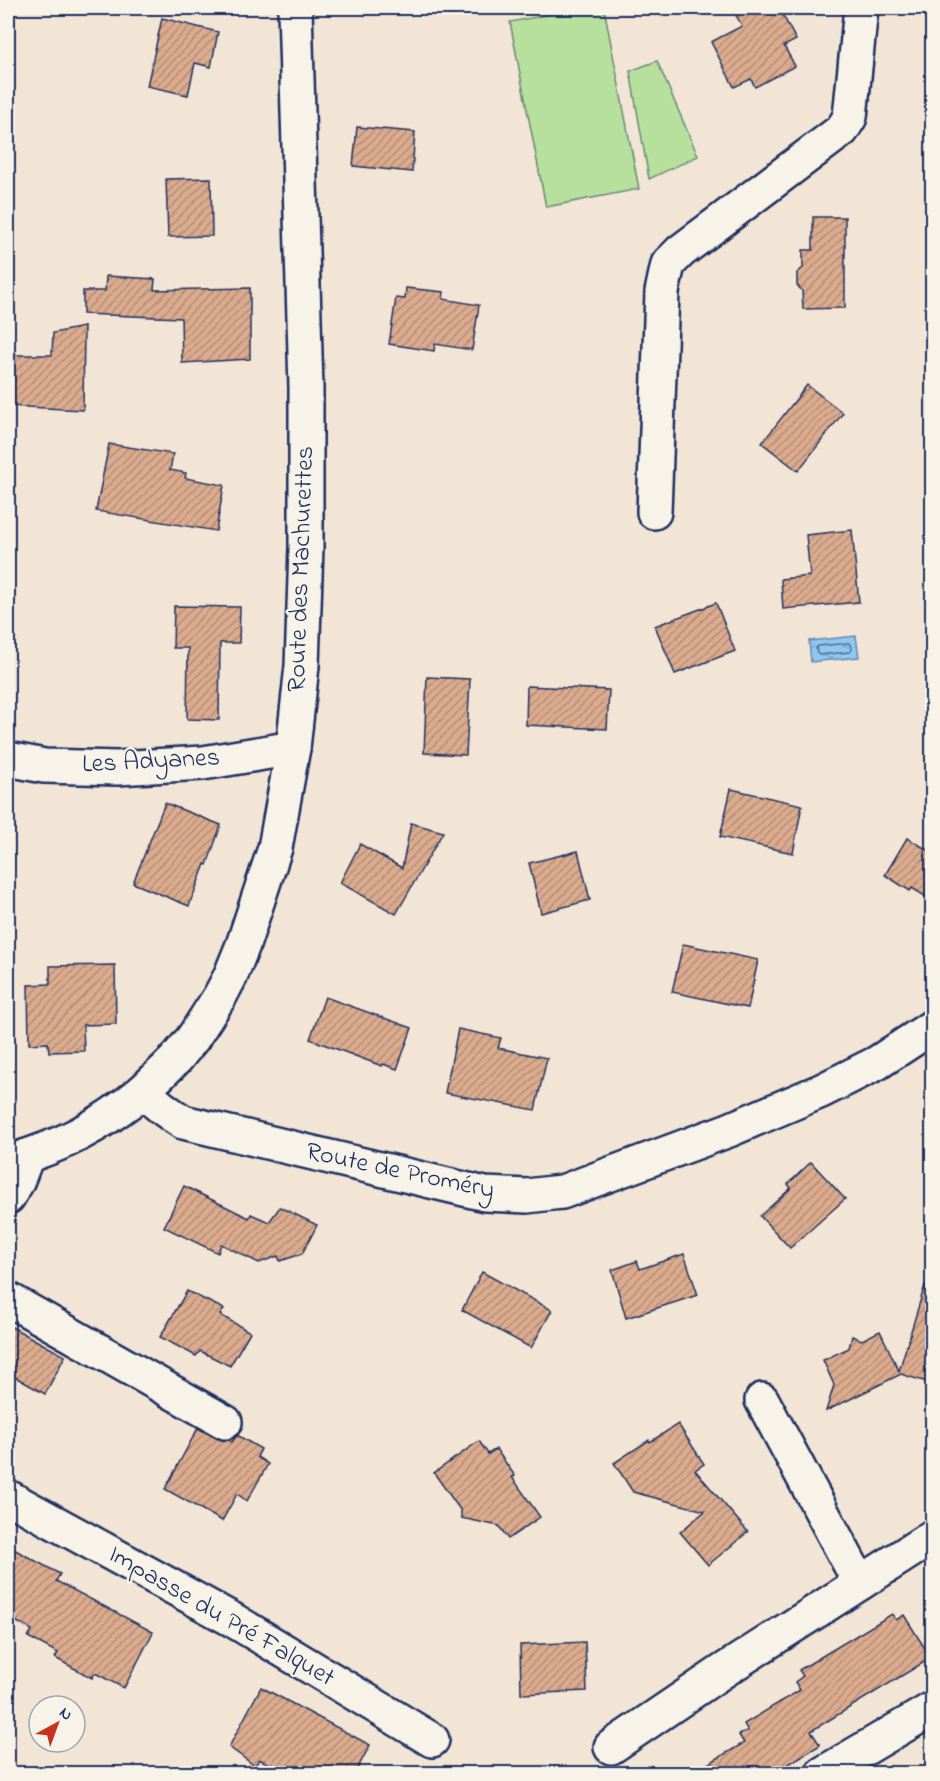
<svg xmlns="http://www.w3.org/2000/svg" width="940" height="1781" viewBox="0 0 940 1781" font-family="'Indie Flower',sans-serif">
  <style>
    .pitch { fill: #b7e09c; stroke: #69887d; stroke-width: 1.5 }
    .water { fill: url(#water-ripples); stroke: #618ab4; stroke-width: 1.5 }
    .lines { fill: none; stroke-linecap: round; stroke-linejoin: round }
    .shore { stroke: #4a6c98; stroke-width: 1.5 }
    .building { fill: url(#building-hatch); stroke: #1b2f5e; stroke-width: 1.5 }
    .minor-casing { stroke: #1b2f5e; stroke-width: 38 }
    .minor { stroke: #f7f3e8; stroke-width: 33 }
    .labels { text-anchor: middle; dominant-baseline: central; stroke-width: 4.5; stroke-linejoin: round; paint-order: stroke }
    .street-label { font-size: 26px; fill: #1b2f5e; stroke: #f7f3e8 }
  </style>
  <defs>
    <pattern id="water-ripples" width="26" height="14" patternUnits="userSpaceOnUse" patternTransform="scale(1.5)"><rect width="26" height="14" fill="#90c7ee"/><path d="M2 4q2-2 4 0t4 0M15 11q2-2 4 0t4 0" fill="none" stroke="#7cabce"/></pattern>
    <pattern id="building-hatch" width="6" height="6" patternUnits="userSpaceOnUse" patternTransform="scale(1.5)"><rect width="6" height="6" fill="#dcab8e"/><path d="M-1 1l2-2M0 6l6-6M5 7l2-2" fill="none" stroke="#b28c77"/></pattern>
  </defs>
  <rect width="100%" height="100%" fill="#f2e5d6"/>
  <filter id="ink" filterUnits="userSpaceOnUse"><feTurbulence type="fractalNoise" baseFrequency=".0167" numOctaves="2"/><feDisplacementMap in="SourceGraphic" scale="12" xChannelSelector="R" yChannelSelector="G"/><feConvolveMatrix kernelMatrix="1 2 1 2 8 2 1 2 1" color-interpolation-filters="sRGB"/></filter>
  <g filter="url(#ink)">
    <!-- pitch -->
    <g class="pitch">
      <polygon points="583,8 604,8 639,189 546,207 510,22"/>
      <polygon points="657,61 698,156 649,179 630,71"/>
    </g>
    <!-- water -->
    <polygon class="water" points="856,636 859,657 811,662 809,641"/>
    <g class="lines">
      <!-- shore -->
      <polygon class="shore" points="849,643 852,649 850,652 819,655 817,653 816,648 818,646"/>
    </g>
    <!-- building -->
    <g class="building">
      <polygon points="732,8 779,8 796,40 784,46 795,66 755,87 751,79 734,87 711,42 742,26"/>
      <polygon points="162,18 218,32 211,67 195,63 188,95 147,86"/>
      <polygon points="357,127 415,132 412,172 353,166"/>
      <polygon points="211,178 212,236 168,237 166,179"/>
      <polygon points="813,217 845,217 845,308 803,309 802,291 797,285 797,273 803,268 803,250 813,250"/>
      <polygon points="106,276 155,279 154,290 250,288 250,359 182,363 181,318 83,314 83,291 105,291"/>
      <polygon points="406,288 444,292 443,299 479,305 472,350 435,344 434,351 389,344 396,298 405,299"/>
      <polygon points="84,327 83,410 8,406 8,355 52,355 53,333"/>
      <polygon points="807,385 843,413 798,471 762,443"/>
      <polygon points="109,444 173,454 170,470 186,473 185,478 224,485 216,531 96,511"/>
      <polygon points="852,530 859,602 783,609 781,579 810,576 806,535"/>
      <polygon points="716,603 735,651 675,674 655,626"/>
      <polygon points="174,606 240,607 239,643 220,643 219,720 187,719 188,648 173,648"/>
      <polygon points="427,677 470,679 466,755 424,753"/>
      <polygon points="527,686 609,690 607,729 526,725"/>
      <polygon points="731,789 802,805 793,853 720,837"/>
      <polygon points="165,803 221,825 207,865 205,864 189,906 133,883"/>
      <polygon points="411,823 443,832 396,914 340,883 360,844 402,868"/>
      <polygon points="907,838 933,853 933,901 912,888 910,891 885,875"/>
      <polygon points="578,851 590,900 541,913 529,863"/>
      <polygon points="683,944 758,960 748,1008 672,992"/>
      <polygon points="115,965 116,1024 83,1025 84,1051 49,1052 48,1043 29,1044 28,985 50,984 50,966"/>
      <polygon points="325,997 412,1028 397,1069 383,1064 382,1066 310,1039"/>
      <polygon points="458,1029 501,1038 498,1048 547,1058 535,1110 445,1093"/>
      <polygon points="811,1162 845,1199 790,1248 760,1216 791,1188 788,1184"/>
      <polygon points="184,1186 249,1218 251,1214 269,1222 280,1207 317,1225 302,1254 280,1261 278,1256 259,1263 221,1244 218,1253 164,1227"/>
      <polygon points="684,1254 698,1295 626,1318 612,1270 637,1261 640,1269"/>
      <polygon points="482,1272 552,1310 531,1348 462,1310"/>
      <polygon points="925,1285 933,1286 933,1384 901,1374 826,1411 834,1385 823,1360 849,1348 852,1336 862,1340 880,1331 899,1371"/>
      <polygon points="187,1291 224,1309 220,1315 250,1332 230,1366 200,1351 196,1356 160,1337"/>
      <polygon points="8,1325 65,1356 45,1394 8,1373"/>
      <polygon points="678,1424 704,1464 695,1470 748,1532 708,1565 680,1532 705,1511 633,1492 614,1463 649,1440 650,1442"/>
      <polygon points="198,1428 216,1438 225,1441 229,1440 232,1442 237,1435 261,1449 257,1457 268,1464 247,1501 237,1494 222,1521 165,1489"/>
      <polygon points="479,1441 488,1454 496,1449 515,1476 512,1477 540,1517 508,1539 499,1526 461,1518 461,1511 434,1473"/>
      <polygon points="8,1546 60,1574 56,1581 153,1632 124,1688 95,1673 92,1678 55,1658 58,1653 28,1637 32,1630 8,1617"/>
      <polygon points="892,1614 896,1620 904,1615 931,1658 811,1731 820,1745 774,1773 692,1773 744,1743 739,1735 748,1731 744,1724 800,1690 795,1682 803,1676 799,1670"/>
      <polygon points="585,1642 587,1691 521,1694 520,1645"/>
      <polygon points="261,1687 370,1745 355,1773 288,1773 259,1759 255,1766 229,1747"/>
    </g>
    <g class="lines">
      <!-- minor casing -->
      <g class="minor-casing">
        <g id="minor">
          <polyline points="654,512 662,292 668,264 681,251 842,130 850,117 861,8"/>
          <polyline points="8,759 44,766 117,768 203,763 293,748"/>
          <polyline points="143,1091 176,1059 193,1038 220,996 230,977 243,945 275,848 293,748 302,666 306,547 306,388 295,8"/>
          <path d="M8 1162C62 1146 99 1127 143 1091 155 1103 168 1113 183 1122L485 1194 527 1196 552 1193 562 1192 729 1130 821 1091 877 1063 932 1027"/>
          <polyline points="8,1197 17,1182 27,1156"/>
          <polyline points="8,1299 225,1422"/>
          <polyline points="762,1400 860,1583"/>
          <polyline points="8,1497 233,1620 432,1740"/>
          <polyline points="611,1747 723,1671 932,1537"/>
          <polyline points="822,1774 932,1709"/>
        </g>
      </g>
      <!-- minor -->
      <use href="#minor" class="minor"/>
    </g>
  </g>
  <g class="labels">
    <!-- street labels -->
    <g class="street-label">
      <text transform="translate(302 569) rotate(-88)">Route des Machurettes</text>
      <text transform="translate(151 762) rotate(-3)">Les Adyanes</text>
      <text transform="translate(400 1172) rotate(12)">Route de Proméry</text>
      <text transform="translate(221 1617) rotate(30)">Impasse du Pré Falquet</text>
    </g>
  </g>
  <!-- margin -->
  <rect width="940" height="1781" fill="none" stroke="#f7f3e8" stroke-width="30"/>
  <rect x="15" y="15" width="910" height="1751" fill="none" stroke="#1b2f5e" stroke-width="2" filter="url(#ink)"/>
  <!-- north arrow -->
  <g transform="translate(57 1724) rotate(41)"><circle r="28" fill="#f7f3e8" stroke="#9fa5b1" stroke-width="1.5"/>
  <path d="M0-4.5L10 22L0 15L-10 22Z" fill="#c8321e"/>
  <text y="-9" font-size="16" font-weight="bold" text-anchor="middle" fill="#1b2f5e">N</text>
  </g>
</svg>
